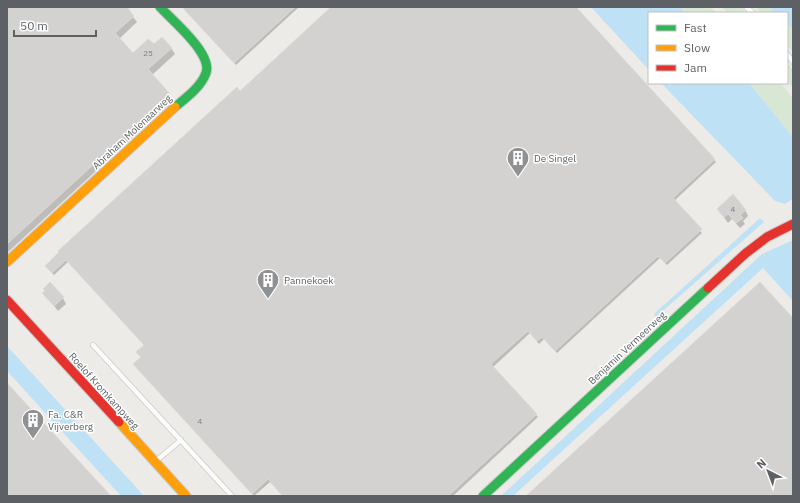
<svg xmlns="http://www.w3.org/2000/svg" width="800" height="503" viewBox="0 0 800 503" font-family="'IBM Plex Sans',sans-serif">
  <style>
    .green { fill: #d8e7d4 }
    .water { fill: #bfe1f5 }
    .shadow { fill: #0003 }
    .building { fill: #d3d2d1; stroke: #dcdad7 }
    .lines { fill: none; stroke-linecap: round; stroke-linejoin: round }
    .lane-casing { stroke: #c9caca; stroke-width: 6 }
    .fast-casing { stroke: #c9c9c9; stroke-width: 11 }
    .slow-casing { stroke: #c9c9c9; stroke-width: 11 }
    .jam-casing { stroke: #c9c9c9; stroke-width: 11 }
    .lane { stroke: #fcfcfc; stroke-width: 4.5 }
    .fast { stroke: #30b455; stroke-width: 9 }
    .slow { stroke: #ff9f0a; stroke-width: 9 }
    .jam { stroke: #e5322d; stroke-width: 9 }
    .labels { text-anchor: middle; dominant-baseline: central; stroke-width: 3; stroke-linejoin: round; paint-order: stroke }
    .number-label { font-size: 8px; fill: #7c7e81 }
    .street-label { font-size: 10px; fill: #5d6165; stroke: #fff }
    .poi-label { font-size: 10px; fill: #5d6165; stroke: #fff; text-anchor: start }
  </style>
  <rect width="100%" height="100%" fill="#edebe8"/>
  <!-- green -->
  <g class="green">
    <polygon points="679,7 710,7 717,13 686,13"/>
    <polygon points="721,7 741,7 746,13 728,13"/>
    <polygon points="756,7 769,7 775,13 761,13"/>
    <polygon points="787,24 793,30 793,52 787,45"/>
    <polygon points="787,62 793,70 793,88 787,80"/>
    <polygon points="749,83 781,83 793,99 793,137"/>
  </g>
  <!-- water -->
  <g class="water">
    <polygon points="591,7 679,7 686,13 649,13 649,70"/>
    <polygon points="769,7 793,7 793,30 787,24 787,13 775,13"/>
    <polygon points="661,83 749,83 793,137 793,199 785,204 775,201"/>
    <polygon points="760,218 764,222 656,317 654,314"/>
    <polygon points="793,240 793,301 763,268 513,496 501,496 762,254"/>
    <polygon points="7,346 144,496 121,496 7,371"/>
  </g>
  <!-- shadow -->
  <g class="shadow">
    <polygon points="7,7 125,7 137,22 119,39 133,54 154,46 171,48 175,54 152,75 173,100 7,253"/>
    <polygon points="182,7 299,7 236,65"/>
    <polygon points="333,7 575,7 716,162 674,201 702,233 667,265 660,258 557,353 544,339 539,344 530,333 493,367 538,417 453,496 283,496 270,482 254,496 136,367 134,364 141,357 145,345 68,262 54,275 48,269"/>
    <polygon points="718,209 745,210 748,216 743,221 745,224 740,228 732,219 728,223"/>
    <polygon points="44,293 63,298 66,304 58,311"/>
  </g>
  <!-- building -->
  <g class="building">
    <polygon points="7,7 127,7 134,16 115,33 133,53 148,39 154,44 162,37 172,48 148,69 170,94 7,244"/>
    <polygon points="182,7 295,7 234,63"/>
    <polygon points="331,7 576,7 715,159 673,198 702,229 665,263 658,256 555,351 542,337 537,341 528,331 491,364 537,414 448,496 283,496 268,479 252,494 133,364 141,357 136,352 144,345 66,260 52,273 45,266 59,252 58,251 237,87 240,91"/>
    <polygon points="733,194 746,210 740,215 743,218 736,223 728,214 724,217 717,209"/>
    <polygon points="50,282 64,297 54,306 42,293 45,291 43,289"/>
    <polygon points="760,282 793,318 793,496 526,496"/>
    <polygon points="7,383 111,496 7,496"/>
  </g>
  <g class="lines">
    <!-- lane casing -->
    <g class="lane-casing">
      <g id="lane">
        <polyline points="746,7 753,13"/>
        <polyline points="787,54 793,62"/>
        <polyline points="93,345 232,496"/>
        <polyline points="156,461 181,440"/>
      </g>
    </g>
    <!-- fast casing -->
    <g class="fast-casing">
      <g id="fast">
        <path d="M160 7C172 20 213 54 206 73 201 87 186 98 175 107"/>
        <polyline points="483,496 708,288"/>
      </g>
    </g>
    <!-- slow casing -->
    <g class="slow-casing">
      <g id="slow">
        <polyline points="7,262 175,107"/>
        <polyline points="119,422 186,496"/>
      </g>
    </g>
    <!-- jam casing -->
    <g class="jam-casing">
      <g id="jam">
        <polyline points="708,288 746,253 767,237 793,224"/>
        <polyline points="7,300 119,422"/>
      </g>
    </g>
    <!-- lane -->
    <use href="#lane" class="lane"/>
    <!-- fast -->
    <use href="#fast" class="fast"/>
    <!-- slow -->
    <use href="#slow" class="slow"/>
    <!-- jam -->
    <use href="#jam" class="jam"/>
  </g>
  <!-- icons -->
  <defs>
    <g id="building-pin" transform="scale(1.15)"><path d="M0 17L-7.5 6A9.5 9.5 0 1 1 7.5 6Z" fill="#8f9193" stroke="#fff"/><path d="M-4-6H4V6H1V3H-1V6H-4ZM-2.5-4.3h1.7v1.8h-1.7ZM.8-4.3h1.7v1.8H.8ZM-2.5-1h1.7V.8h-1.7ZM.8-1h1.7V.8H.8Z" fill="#fff"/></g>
  </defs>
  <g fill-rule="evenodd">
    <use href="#building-pin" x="518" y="158"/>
    <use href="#building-pin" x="268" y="280"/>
    <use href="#building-pin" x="33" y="420"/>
  </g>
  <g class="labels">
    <!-- number labels -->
    <g class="number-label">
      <text x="148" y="53">25</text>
      <text x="733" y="209">4</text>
      <text x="200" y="421">4</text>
    </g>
    <!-- street labels -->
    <g class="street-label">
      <text transform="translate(132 132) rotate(-43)">Abraham Molenaarweg</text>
      <text transform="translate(627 348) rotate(-43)">Benjamin Vermeerweg</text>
      <text transform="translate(104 391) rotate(48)">Roelof Kromkampweg</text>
    </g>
    <!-- poi labels -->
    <g class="poi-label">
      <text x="534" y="158">De Singel</text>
      <text x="284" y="280">Pannekoek</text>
      <text x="48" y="414">Fa. C&amp;R<tspan x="48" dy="12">Vijverberg</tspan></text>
    </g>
  </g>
  <!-- border -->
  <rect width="800" height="503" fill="none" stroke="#5d6165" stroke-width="16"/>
  <!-- legend -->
  <rect x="648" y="12" width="140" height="72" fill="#ffffff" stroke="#bec0c1"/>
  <rect x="656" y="25" width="20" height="6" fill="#30b455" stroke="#bec0c1"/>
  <text x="684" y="32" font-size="12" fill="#5d6165">Fast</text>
  <rect x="656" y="45" width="20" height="6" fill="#ff9f0a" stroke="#bec0c1"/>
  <text x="684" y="52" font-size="12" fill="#5d6165">Slow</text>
  <rect x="656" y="65" width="20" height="6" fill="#e5322d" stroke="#bec0c1"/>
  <text x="684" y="72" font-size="12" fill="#5d6165">Jam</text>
  <!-- north arrow -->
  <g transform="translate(768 471) rotate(318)" stroke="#ffffff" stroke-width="3" paint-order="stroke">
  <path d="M0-3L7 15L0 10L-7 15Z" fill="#5d6165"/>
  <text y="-6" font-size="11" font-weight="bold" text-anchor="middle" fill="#5d6165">N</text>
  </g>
  <!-- scale -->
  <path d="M14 30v6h82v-6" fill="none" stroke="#5d6165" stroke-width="2"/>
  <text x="20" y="30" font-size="12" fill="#5d6165" stroke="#ffffff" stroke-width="3" paint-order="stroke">50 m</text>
</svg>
